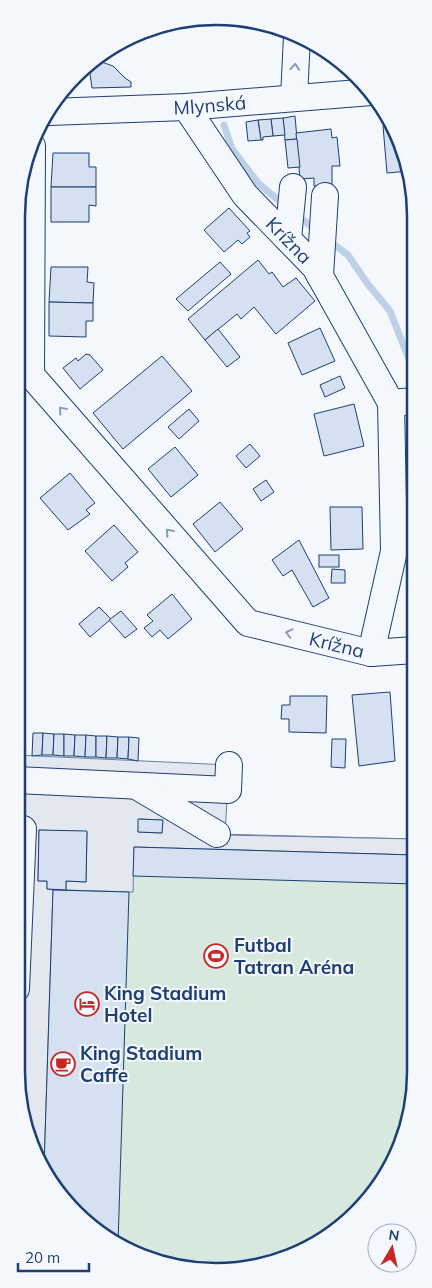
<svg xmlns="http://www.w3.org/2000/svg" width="432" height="1288" viewBox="0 0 432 1288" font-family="Mulish,sans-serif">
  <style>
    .green { fill: #d7e8df; stroke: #687fa3 }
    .parking { fill: #e3e8f0; stroke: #687fa3; fill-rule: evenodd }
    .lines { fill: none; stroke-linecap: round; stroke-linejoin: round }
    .stream { stroke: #bed0e5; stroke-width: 7 }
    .building { fill: #d5e0f0; stroke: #1d3f73 }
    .minor-casing { stroke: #1d3f73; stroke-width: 28 }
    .minor { stroke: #f4f7fb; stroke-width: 26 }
    .oneway { stroke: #889bb7 }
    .labels { text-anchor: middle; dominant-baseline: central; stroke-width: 4; stroke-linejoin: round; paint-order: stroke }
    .street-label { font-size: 19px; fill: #1d3f73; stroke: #f4f7fb }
    .poi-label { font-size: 19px; font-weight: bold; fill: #1d3f73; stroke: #f4f7fb; text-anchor: start }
    .rim { fill: none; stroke: #1d3f73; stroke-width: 2.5 }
  </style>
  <rect width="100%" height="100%" fill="#f4f7fb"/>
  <!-- green -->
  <polygon class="green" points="16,829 415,839 416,1072 409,1123 382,1183 327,1238 267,1265 190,1270 127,1251 66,1204 31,1148 16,1072"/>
  <!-- parking -->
  <path class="parking" d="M16 755 229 765 225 835 415 839V855L134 847 133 892 66 890V881L86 882 87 832 39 830 38 881H47V889L53 890 44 1168 31 1148 16 1072ZM139 819 162 820V833L138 832Z"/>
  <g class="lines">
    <!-- stream -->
    <g class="stream">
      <polyline points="224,125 232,149 258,183 284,205"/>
      <polyline points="297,215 318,232"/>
      <polyline points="328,240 348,255 367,283 390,311 409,359"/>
    </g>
  </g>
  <!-- building -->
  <g class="building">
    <polygon points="96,60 113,66 125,78 131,82 131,87 92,88 89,67"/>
    <polygon points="295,116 297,139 285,140 283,118"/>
    <polygon points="283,118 285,135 273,136 271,119"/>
    <polygon points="271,119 273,136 263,137 263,140 261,140 258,120"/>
    <polygon points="258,120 261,140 248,141 246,122"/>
    <polygon points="392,125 400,139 409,171 387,173 383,126"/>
    <polygon points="331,129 332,138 337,137 340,166 332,166 332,187 314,186 314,178 300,179 296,133"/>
    <polygon points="297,139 300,167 288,168 285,140"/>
    <polygon points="53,153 89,153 89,167 96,167 96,187 51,187"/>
    <polygon points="51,187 96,187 96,206 89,205 89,222 51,222"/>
    <polygon points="229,208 250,231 247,233 250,237 242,244 238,240 224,252 204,230"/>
    <polygon points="258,260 269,274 272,272 283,287 296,278 315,301 276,334 254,307 241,319 237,314 205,340 188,319"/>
    <polygon points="220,262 231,274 188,311 176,299"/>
    <polygon points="51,267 88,267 87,282 94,283 93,303 49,302"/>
    <polygon points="49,302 93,303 93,321 86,321 86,337 49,336"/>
    <polygon points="320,328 335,361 302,375 288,343"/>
    <polygon points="218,329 240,357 227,367 205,340"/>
    <polygon points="86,354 90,355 103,370 80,389 63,368 76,358 78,361"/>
    <polygon points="162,356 192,391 123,449 93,413"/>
    <polygon points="340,376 345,388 325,397 320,385"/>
    <polygon points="354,404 364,446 324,456 314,414"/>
    <polygon points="189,409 199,421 179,439 168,427"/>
    <polygon points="250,444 260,456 246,468 236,456"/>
    <polygon points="175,447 198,475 171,497 148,469"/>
    <polygon points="70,473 95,503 86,510 90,514 68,530 40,498"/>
    <polygon points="266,480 274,492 261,501 253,489"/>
    <polygon points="220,502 243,529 215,552 193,524"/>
    <polygon points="330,507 362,507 363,549 331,550"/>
    <polygon points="114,525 138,552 125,563 128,567 112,581 85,551"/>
    <polygon points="299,540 329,598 313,607 292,570 283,576 272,560"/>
    <rect x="319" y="555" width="20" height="12"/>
    <polygon points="332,569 345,570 345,583 331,583"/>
    <polygon points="172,594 192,619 168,639 160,630 152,637 144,628 153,621 147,615"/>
    <polygon points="99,607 111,619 90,637 79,624"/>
    <polygon points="121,611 137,629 125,638 109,620"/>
    <polygon points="390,692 395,761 359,766 352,695"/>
    <polygon points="290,696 327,696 326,733 289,732 289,719 281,719 282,705 290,705"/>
    <polygon points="33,733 43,733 42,755 32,756"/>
    <polygon points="43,733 54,734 53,755 42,755"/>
    <polygon points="54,734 64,734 64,756 53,755"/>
    <polygon points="64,734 75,735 74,756 64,756"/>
    <polygon points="75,735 86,735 85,757 74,756"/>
    <polygon points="86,735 96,736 96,757 85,757"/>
    <polygon points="96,736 107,736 106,758 96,757"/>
    <polygon points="107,736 118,737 117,758 106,758"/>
    <polygon points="118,737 129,737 128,759 117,758"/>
    <polygon points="129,737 139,738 138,761 128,759"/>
    <polygon points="332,739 346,739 345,768 331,767"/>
    <polygon points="138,819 163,820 162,833 138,832"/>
    <polygon points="39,830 87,831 86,882 66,881 66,890 47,889 47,881 38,881"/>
    <polygon points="134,847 415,855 415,884 133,876"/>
    <polygon points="53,890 129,892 118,1244 66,1204 44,1168"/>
  </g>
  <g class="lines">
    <!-- minor casing -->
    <g class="minor-casing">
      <g id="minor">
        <polyline points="294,98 297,36"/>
        <path id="s1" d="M186 107 245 195 315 267 391 403 394 551 371 653"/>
        <path id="s2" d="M49 112 186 107 371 92"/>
        <path id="s3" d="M32 146 31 375 248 623 371 653 415 650"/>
        <polyline points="288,239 293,187"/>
        <polyline points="320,276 325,196"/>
        <polyline points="391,403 414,401"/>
        <polyline points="16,780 228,790 229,765"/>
        <polyline points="138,787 217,834"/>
        <polyline points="16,989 23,829"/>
      </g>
    </g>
    <!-- minor -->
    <use href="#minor" class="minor"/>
  </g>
  <!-- one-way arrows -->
  <defs><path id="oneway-chevron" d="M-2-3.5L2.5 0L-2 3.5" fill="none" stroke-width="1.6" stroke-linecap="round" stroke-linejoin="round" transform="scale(1.25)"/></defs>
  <g class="oneway">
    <use href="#oneway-chevron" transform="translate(295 67) rotate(-86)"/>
    <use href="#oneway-chevron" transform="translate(62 410) rotate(-131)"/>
    <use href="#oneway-chevron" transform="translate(169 532) rotate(-131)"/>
    <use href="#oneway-chevron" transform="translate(289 633) rotate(-166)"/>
  </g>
  <!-- icons -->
  <defs>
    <g id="stadium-ring" transform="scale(1.25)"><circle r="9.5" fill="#f4f7fb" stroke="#c62828" stroke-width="1.5"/><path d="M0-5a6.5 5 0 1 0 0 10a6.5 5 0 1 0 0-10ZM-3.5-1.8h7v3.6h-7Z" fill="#c62828"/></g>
    <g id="hotel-ring" transform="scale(1.25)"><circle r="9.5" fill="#f4f7fb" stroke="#c62828" stroke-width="1.5"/><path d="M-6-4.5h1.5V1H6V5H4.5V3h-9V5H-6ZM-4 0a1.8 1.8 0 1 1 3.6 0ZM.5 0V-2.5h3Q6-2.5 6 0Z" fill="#c62828"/></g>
    <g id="cafe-ring" transform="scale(1.25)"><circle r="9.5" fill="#f4f7fb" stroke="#c62828" stroke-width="1.5"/><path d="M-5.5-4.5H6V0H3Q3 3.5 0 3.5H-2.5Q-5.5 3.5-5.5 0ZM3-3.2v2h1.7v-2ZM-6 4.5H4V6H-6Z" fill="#c62828"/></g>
  </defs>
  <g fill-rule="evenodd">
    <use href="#stadium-ring" x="216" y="956"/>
    <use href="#hotel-ring" x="87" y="1004"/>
    <use href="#cafe-ring" x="63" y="1064"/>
  </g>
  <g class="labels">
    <!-- street labels -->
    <g class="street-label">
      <text stroke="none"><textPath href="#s2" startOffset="161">Mlynská</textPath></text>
      <text stroke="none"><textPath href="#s1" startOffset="169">Krížna</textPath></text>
      <text stroke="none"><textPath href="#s3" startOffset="650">Krížna</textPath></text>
    </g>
    <!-- poi labels -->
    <g class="poi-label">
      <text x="234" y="945">Futbal<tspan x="234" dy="22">Tatran Aréna</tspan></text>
      <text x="104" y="993">King Stadium<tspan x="104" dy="22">Hotel</tspan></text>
      <text x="80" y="1053">King Stadium<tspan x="80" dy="22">Caffe</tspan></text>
    </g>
  </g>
  <!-- crop -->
  <path d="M0 0H432V1288H0ZM216 25H216A191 191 0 0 1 407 216V1072A191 191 0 0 1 216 1263H216A191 191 0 0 1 25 1072V216A191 191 0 0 1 216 25Z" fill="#f4f7fb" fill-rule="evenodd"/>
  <path class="rim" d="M216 25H216A191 191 0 0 1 407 216V1072A191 191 0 0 1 216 1263H216A191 191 0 0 1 25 1072V216A191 191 0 0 1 216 25Z"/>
  <!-- north arrow -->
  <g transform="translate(392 1248) rotate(9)"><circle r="24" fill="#f4f7fb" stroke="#9eadc5"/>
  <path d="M0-4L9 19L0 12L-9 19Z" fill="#c62828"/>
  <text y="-8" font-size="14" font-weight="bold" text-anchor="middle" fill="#1d3f73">N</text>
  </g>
  <!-- scale -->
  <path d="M18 1263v8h71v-8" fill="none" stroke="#1d3f73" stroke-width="2.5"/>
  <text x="25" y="1263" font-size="15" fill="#1d3f73" stroke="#f4f7fb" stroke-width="4" paint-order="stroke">20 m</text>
</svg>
